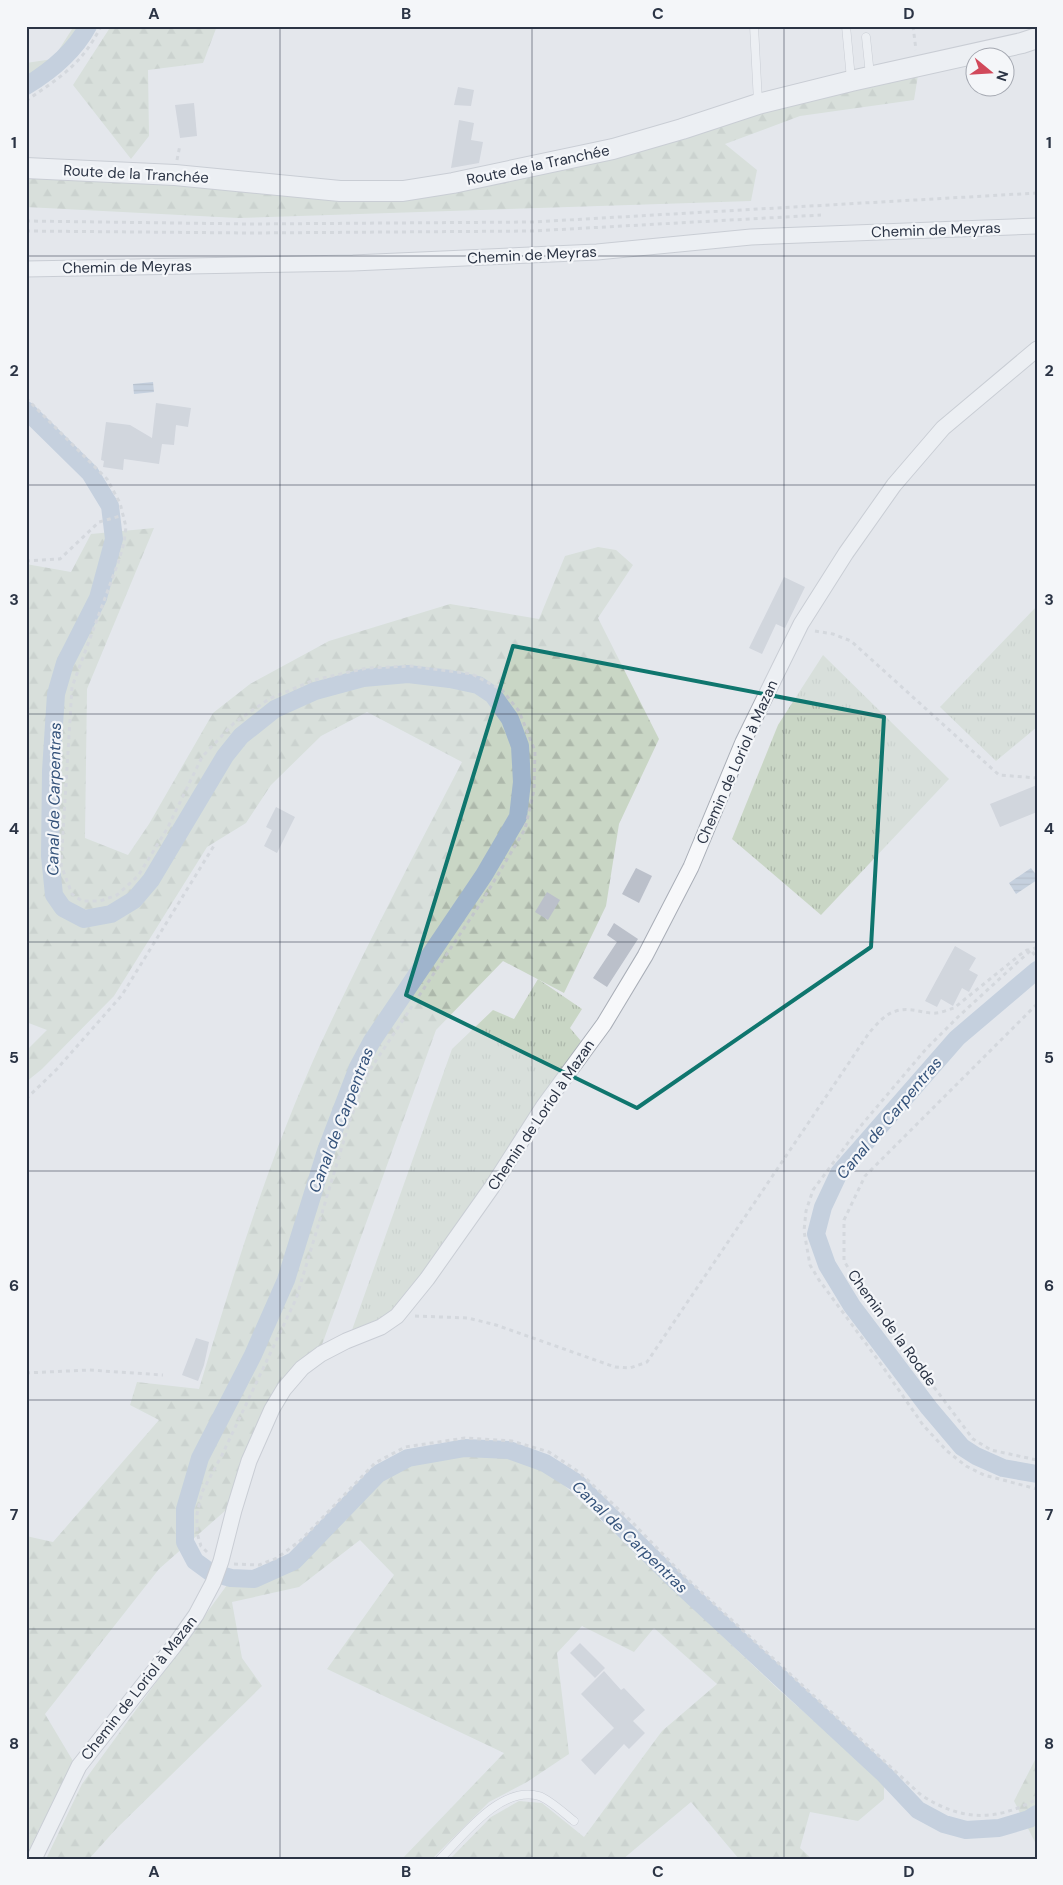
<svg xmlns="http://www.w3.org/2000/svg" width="1063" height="1885" viewBox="0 0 1063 1885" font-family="'DM Sans',sans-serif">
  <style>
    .grass { fill: url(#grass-tufts) }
    .forest { fill: url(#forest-firs) }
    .water { fill: url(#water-rules) }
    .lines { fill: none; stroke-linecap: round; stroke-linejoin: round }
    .canal { stroke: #9fb4cc; stroke-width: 18 }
    .building { fill: #bbc0ca }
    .service-casing { stroke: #a9aeb7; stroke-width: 9 }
    .minor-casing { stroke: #a9aeb7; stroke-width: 17 }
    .tertiary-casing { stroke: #a9aeb7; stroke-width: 22 }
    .path { stroke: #c2c5cb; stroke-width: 3; stroke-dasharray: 4 4; stroke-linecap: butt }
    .service { stroke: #f7f8fa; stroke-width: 8 }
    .minor { stroke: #f7f8fa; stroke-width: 15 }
    .tertiary { stroke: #f7f8fa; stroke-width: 20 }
    .marked { fill: none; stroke: #0f766e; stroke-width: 4; stroke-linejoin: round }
    .grid { fill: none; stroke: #2b3445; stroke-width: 1; stroke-opacity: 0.55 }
    .labels { text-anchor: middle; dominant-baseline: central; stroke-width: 4.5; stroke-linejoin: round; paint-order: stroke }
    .street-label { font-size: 15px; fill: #2b3445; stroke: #f4f6f9 }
    .water-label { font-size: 16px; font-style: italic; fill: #34527a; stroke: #f4f6f9 }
    .neatline { fill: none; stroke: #2b3445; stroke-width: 2 }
    .grid-label { font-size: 16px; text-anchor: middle; font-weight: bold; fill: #2b3445 }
  </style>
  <defs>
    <pattern id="grass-tufts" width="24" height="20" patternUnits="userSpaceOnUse" patternTransform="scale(1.25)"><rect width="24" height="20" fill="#c9d6c5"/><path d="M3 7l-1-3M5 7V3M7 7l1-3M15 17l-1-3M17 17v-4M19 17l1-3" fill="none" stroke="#adb8ab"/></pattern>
    <pattern id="forest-firs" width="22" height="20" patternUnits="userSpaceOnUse" patternTransform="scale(1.25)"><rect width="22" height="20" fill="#c9d6c5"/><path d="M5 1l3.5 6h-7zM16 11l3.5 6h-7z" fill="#adb8ab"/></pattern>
    <pattern id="water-rules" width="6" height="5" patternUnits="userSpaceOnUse" patternTransform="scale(1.25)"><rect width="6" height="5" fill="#9fb4cc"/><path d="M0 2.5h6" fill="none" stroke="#8293a7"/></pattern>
  </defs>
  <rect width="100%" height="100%" fill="#e4e7ec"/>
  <!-- grass -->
  <g class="grass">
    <polygon points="1037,606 1037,727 996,761 940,707"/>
    <polygon points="823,655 949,779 821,915 732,839 778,725"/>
    <polygon points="538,979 582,1009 570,1028 581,1041 408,1302 387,1316 352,1330 452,1049 493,1010 514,1019"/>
  </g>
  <!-- forest -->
  <g class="forest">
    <polygon points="74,26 80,26 75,37 43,75 26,83 26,63 53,59"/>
    <polygon points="111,26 217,26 203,63 148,70 149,136 131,159 73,85"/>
    <polygon points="918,75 914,100 800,116 725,144 757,170 751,201 238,218 26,207 26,176 93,178 338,197 762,110"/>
    <path d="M154 528 87 689 85 838 128 855 149 824 213 713 250 684 329 641 450 604 539 619 565 556 598 547 616 550 633 565 598 618 659 739 619 824 606 906 564 993 503 961 436 1030 319 1353 302 1361 241 1461 226 1510 159 1569 45 1714 73 1761 26 1856V1536L53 1542 159 1420 130 1405 137 1382 199 1389C234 1272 270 1155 321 1043 365 948 414 855 462 762L367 712 321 736 271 785 246 823 207 847 114 996 42 1069 26 1082V1051L47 1030 26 1022V564L71 572 91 534Z"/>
    <polygon points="466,1451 508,1453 545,1467 779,1690 884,1783 884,1799 858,1821 810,1812 800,1848 812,1859 739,1859 691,1802 623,1859 450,1859 491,1817 519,1801 542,1803 584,1837 662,1731 717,1684 654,1628 634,1652 582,1626 557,1653 569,1754 527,1782 489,1802 432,1859 402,1859 504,1753 327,1669 394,1575 360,1540 299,1587 232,1602 242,1658 262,1686 116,1829 89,1859 46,1859 82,1784 227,1585 263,1580 298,1564 383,1476 411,1462"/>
    <polygon points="1037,1756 1037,1846 1014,1801"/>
  </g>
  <!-- water -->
  <g class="water">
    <polygon points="153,382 154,392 134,394 133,384"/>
    <polygon points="1031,868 1037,876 1037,880 1016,894 1009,883"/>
  </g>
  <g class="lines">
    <!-- canal -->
    <g class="canal">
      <path d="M26 86C51 71 74 52 88 26"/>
      <polyline points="26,410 90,473 110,506 114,539 98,598 65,663 56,694 51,771 50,856 54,895 63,908 84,919 111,914 134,900 151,880 225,756 241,736 275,709 315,691 363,678 408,674 450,679 478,685 493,695 510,719 520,746 522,782 518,817 484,875 372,1041 358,1067 326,1151 286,1280 253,1355 200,1458 185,1509 185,1542 195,1561 210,1572 231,1578 254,1579 294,1561 378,1474 408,1458 465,1448 509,1450 545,1463 577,1483 678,1583 884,1774 918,1810 944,1824 966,1830 999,1828 1029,1819 1037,1814"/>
      <polyline points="1037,970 957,1038 839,1173 823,1207 816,1234 827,1265 852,1306 929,1408 962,1447 976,1456 1003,1468 1037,1474"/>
    </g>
  </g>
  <!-- building -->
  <g class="building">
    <polygon points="458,87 474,90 471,106 454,105"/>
    <polygon points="194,103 197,136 180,138 175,105"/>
    <polygon points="459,120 474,123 471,140 483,142 479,163 451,168"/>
    <polygon points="156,403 191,408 188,427 176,425 174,445 162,444 159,464 124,459 123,470 103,467 104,461 101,460 106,422 130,425 152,438"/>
    <polygon points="784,577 805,587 785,628 776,624 762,654 749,648"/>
    <polygon points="1037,785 1037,812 1000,827 990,804"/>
    <polygon points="276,807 295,817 277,853 264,846 272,830 266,827"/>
    <polygon points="636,868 652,876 639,903 622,894"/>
    <polygon points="547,892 560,900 548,920 535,912"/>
    <polygon points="614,923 638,939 607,987 593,978 617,942 607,935"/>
    <polygon points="955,946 976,958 969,970 978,975 969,992 962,988 953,1006 941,999 937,1007 925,1001"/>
    <polygon points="196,1338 209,1342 204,1365 198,1381 182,1375"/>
    <polygon points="580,1643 605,1668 595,1678 570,1653"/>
    <polygon points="604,1671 621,1690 624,1688 645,1710 633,1721 645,1733 629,1749 624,1744 595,1775 581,1760 614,1728 581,1694"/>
  </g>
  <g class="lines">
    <!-- service casing -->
    <g class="service-casing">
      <g id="service">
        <polyline points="754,26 758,102"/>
        <polyline points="846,26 851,79"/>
        <polyline points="866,37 870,75"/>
        <path d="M440 1859C464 1835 501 1785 539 1796 549 1799 565 1814 574 1821"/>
      </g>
    </g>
    <!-- minor casing -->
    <g class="minor-casing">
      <g id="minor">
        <polyline points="26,269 353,263 597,252 751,237 1037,226"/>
        <polyline points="34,1859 79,1766 174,1646 196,1615 213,1583 221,1561 234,1510 249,1461 272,1409 284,1389 302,1368 321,1354 346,1341 381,1327 397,1316 427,1279 492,1187 543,1107 604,1024 645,956 691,867 743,742 801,624 846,553 894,485 943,428 1037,349"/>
      </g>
    </g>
    <!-- tertiary casing -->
    <g class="tertiary-casing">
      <polyline id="tertiary" points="26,168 175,175 340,191 403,191 453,183 613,149 682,129 758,104 851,81 1022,43 1037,38"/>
    </g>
    <!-- path -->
    <g class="path">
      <polyline points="913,26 916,50"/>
      <path d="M26 101C60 77 82 65 101 26"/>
      <polyline points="177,160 180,145"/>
      <polyline points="26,221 250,224 533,222 1037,193"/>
      <polyline points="26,231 250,233 533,231 821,215"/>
      <polyline points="26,398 107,479 120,503 126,527 124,543 118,563 72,687 61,865 72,894 82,901 100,901 117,895 138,876 167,829 202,757 234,723 269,699 314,680 367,668 411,666 472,674 502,690 519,711 535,751 534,790 525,829 484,898 369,1071 350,1120 296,1299 222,1455 202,1492 197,1514 197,1533 201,1546 208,1553"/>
      <polyline points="26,561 60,559 99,522 124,515"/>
      <polyline points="815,631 833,634 851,641 999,775 1037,778"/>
      <polyline points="1037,947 1031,950 959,1016 926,1049 859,1128 813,1190 806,1211 804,1231 810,1265 819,1280 878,1360 923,1425 947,1451 966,1466 984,1475 1037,1489"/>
      <polyline points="1037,1004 865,1176 844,1220 844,1261 867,1298 973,1439 991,1450 1037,1460"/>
      <polyline points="26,1099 57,1069 122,995 215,844"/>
      <path d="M415 1316 468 1318 496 1325 615 1367 630 1368 647 1362 869 1033C876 1025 886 1013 896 1011 909 1007 919 1012 931 1013 939 1014 947 1010 954 1008L1021 954 1027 950H1031L1037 958"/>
      <polyline points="26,1373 89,1370 163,1375"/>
      <path d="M234 1564 259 1565 277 1558 301 1540 375 1463 405 1447 465 1438 512 1441 549 1452 579 1472 631 1521 683 1575 921 1795C961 1821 995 1822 1037 1799"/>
    </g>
    <!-- service -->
    <use href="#service" class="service"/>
    <!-- minor -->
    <use href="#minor" class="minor"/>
    <!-- tertiary -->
    <use href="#tertiary" class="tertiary"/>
  </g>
  <!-- marked area -->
  <path d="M0 0H1063V1885H0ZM513 646 884 717 871 947 637 1108 406 995Z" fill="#e4e7ec" fill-opacity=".55" fill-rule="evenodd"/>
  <path class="marked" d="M513 646 884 717 871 947 637 1108 406 995Z"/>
  <!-- grid -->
  <path class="grid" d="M280 26V1859M532 26V1859M784 26V1859M26 256H1037M26 485H1037M26 714H1037M26 942H1037M26 1171H1037M26 1400H1037M26 1629H1037"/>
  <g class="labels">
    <!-- street labels -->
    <g class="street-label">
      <text transform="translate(538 165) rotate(-12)">Route de la Tranchée</text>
      <text transform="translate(136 174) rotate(3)">Route de la Tranchée</text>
      <text transform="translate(936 230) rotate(-2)">Chemin de Meyras</text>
      <text transform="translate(532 255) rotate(-3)">Chemin de Meyras</text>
      <text transform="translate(127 267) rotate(-1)">Chemin de Meyras</text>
      <text transform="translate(737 762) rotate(-66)">Chemin de Loriol à Mazan</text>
      <text transform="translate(541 1115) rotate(-56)">Chemin de Loriol à Mazan</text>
      <text transform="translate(892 1328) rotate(54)">Chemin de la Rodde</text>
      <text transform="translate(139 1688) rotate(-52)">Chemin de Loriol à Mazan</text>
    </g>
    <!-- water labels -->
    <g class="water-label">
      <text transform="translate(54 799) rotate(-89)">Canal de Carpentras</text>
      <text transform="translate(889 1118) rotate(-50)">Canal de Carpentras</text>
      <text transform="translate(341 1120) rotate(-69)">Canal de Carpentras</text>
      <text transform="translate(630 1537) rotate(44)">Canal de Carpentras</text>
    </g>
  </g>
  <!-- border -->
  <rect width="1063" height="1885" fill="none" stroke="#f4f6f9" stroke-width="55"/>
  <!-- north arrow -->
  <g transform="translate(990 72) rotate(108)"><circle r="24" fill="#f4f6f9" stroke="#a4a8b1"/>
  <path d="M0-4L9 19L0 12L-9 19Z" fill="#d1495b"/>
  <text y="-8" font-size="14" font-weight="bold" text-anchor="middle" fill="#2b3445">N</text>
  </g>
  <rect x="28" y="28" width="1008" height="1830" class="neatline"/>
  <g class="grid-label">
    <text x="154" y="19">A</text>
    <text x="406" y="19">B</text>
    <text x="658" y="19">C</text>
    <text x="909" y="19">D</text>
    <text x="14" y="148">1</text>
    <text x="1049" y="148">1</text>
    <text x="14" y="376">2</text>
    <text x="1049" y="376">2</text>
    <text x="14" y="605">3</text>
    <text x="1049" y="605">3</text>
    <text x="14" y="834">4</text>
    <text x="1049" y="834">4</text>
    <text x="14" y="1063">5</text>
    <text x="1049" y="1063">5</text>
    <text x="14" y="1291">6</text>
    <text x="1049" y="1291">6</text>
    <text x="14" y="1520">7</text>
    <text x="1049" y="1520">7</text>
    <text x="14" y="1749">8</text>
    <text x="1049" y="1749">8</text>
    <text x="154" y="1877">A</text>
    <text x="406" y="1877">B</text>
    <text x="658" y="1877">C</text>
    <text x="909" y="1877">D</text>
  </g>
</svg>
